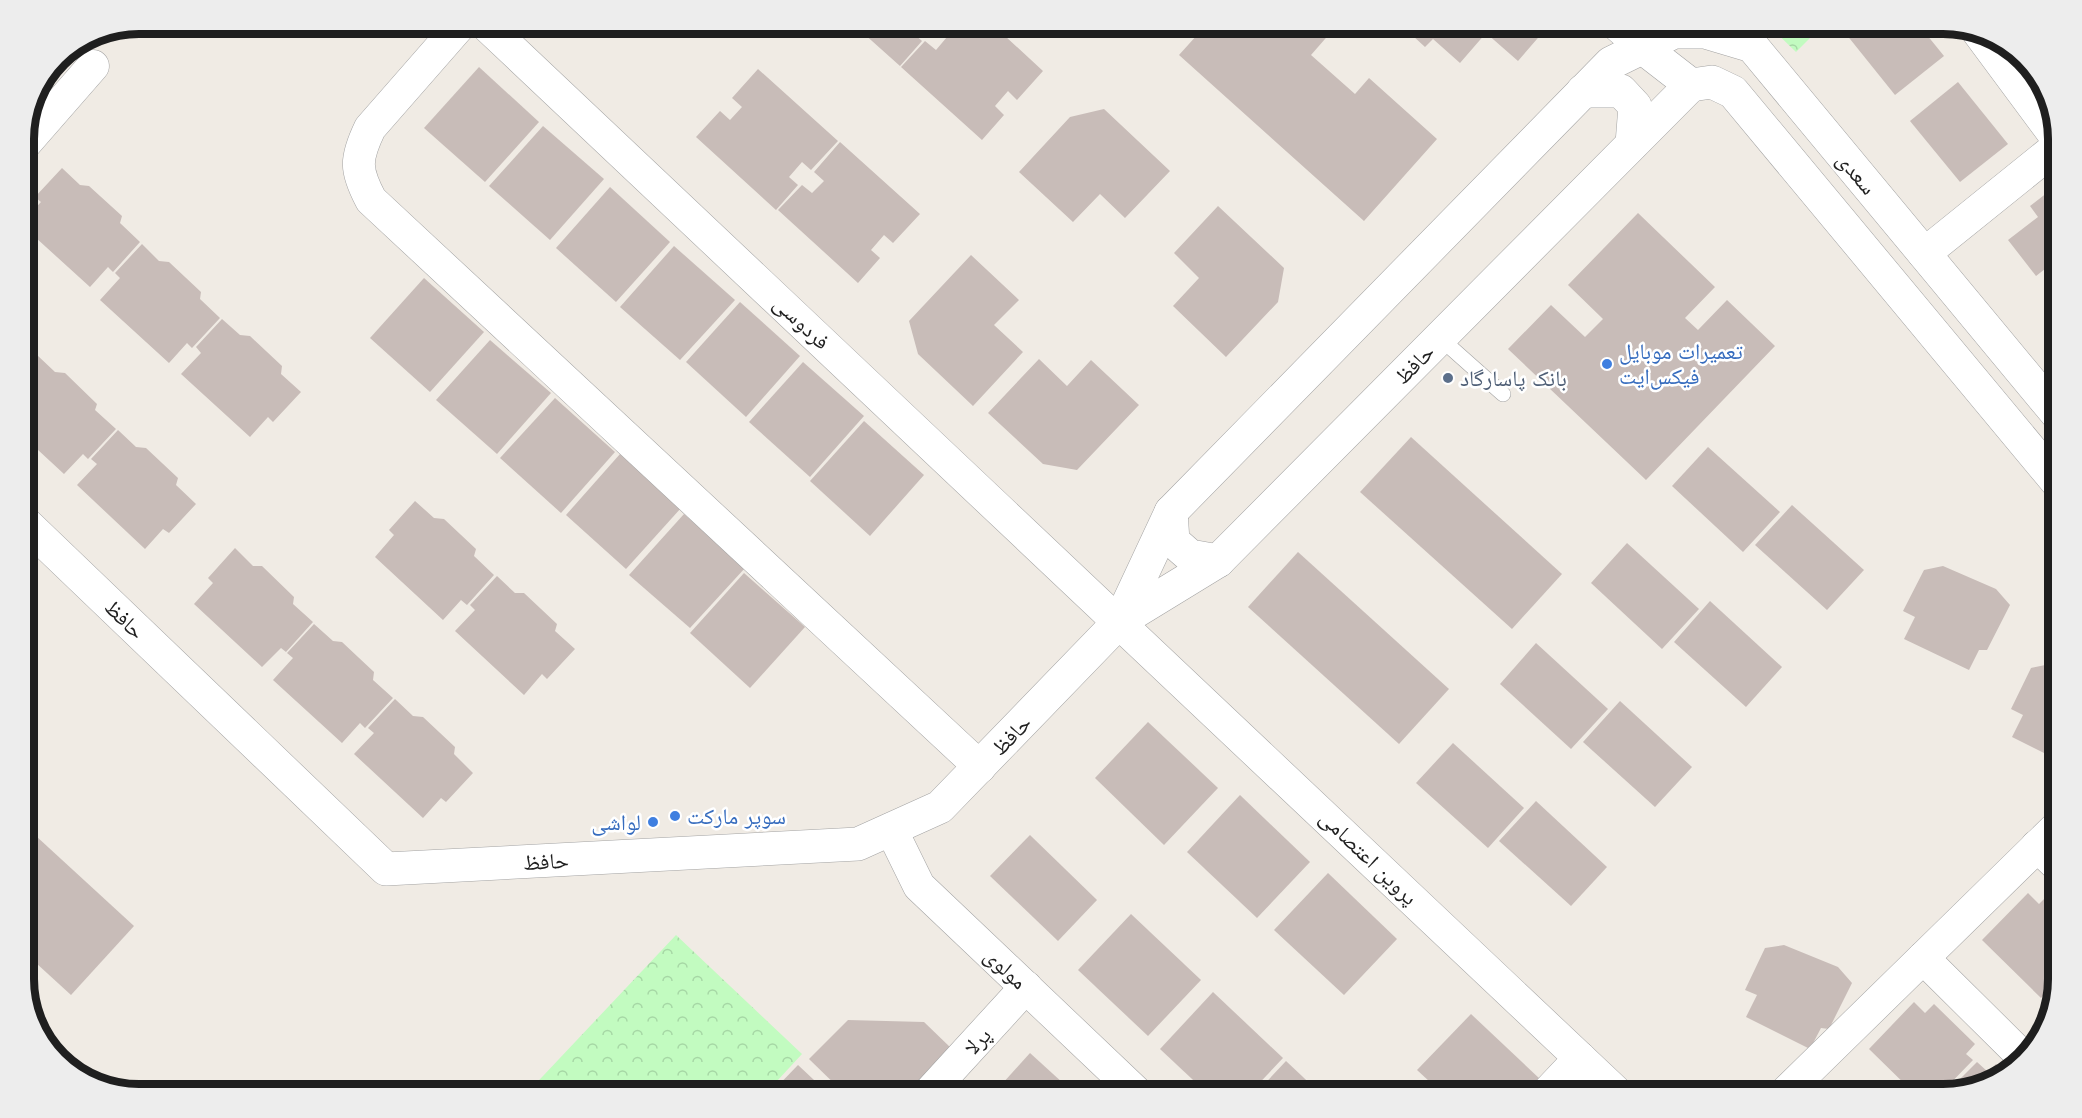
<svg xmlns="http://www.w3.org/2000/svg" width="2082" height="1118" viewBox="0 0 2082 1118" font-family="Jost,'Noto Naskh Arabic',sans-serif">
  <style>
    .park { fill: url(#park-crowns) }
    .building { fill: #c8bcb8 }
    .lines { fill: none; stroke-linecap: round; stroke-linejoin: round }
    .service-casing { stroke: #a3a3a3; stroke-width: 16 }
    .minor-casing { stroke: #a3a3a3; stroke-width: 33 }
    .tertiary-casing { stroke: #a3a3a3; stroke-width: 34 }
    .service { stroke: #fff; stroke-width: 15 }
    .minor { stroke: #fff; stroke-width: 32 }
    .tertiary { stroke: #fff; stroke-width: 33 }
    .shop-dot { fill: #3f7fe0; stroke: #fff; stroke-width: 2 }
    .service-dot { fill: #5c6f8a; stroke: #fff; stroke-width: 2 }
    .labels { text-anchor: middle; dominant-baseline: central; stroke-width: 5; stroke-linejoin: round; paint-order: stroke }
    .street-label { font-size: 22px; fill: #1f1f1f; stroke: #fff }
    .shop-label { font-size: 22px; fill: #366cbe; stroke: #fff; text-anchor: start }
    .service-label { font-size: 22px; fill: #4e5e75; stroke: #fff; text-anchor: start }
    .rim { fill: none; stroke: #1f1f1f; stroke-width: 8 }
  </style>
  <defs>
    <pattern id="park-crowns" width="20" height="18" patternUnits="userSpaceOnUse" patternTransform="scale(1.5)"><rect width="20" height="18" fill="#c2fbc0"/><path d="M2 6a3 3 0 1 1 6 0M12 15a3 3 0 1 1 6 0" fill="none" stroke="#a6d7a5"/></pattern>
  </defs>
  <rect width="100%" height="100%" fill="#f0ebe4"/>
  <!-- park -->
  <g class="park">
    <polygon points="1767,24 1824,24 1796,52"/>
    <polygon points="676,935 802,1054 765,1094 526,1094"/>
  </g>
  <!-- building -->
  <g class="building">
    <polygon points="571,24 595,24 584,36"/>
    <polygon points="853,24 921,24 913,33 922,41 900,66"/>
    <polygon points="941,24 992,24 1043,71 1017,100 1008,91 995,106 1004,115 982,140 901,67 925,41 936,50 947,37 937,28"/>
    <polygon points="1207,24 1324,24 1332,31 1311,55 1355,94 1369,78 1437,139 1364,221 1179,55"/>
    <polygon points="1400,24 1550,24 1518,61 1486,33 1460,63 1433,39 1425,47"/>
    <polygon points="1858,24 1918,24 1944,56 1895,95 1846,34"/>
    <polygon points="479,67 539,122 485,182 424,128"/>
    <polygon points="758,69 838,141 811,170 802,162 789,177 798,185 776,210 696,137 720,111 730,120 742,107 732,98"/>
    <polygon points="1958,82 2008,144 1960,182 1910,121"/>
    <polygon points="1104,109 1170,171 1125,218 1100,194 1073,222 1019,172 1070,117"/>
    <polygon points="543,126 604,179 550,240 489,186"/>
    <polygon points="840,142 920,214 893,243 884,235 871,250 880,258 858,283 778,210 802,185 812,193 824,181 814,172"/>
    <polygon points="62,168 80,185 89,186 122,216 120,223 140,242 113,272 108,267 90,287 24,227 24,220 41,202 35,197"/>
    <polygon points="610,187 670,242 616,302 556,248"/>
    <polygon points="2052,189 2058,197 2058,267 2054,262 2036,276 2008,240 2038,217 2030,206"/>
    <polygon points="1218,206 1284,268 1278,302 1226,357 1173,306 1199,278 1174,253"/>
    <polygon points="1638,213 1715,287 1685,318 1698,330 1727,300 1775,346 1646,480 1508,349 1551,305 1585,337 1603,319 1568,285"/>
    <polygon points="142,244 159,261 169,262 201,292 200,299 220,318 192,348 187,343 169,363 100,300 120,278 115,273"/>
    <polygon points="674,246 735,300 680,360 620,307"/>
    <polygon points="971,255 1019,300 994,325 1023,352 973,406 918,354 909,321"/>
    <polygon points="424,278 484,332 430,392 370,338"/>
    <polygon points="740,302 800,356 746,417 686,362"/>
    <polygon points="222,319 240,335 250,336 282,366 281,374 301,392 273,422 268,417 250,437 181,374 201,353 196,347"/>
    <polygon points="490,340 551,393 497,454 436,400"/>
    <polygon points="24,343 36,353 24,366"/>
    <polygon points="37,355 55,372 65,373 97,404 95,410 116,429 88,459 83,454 64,474 24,437 24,369"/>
    <polygon points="1039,359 1067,386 1091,360 1139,405 1077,470 1043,464 988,413"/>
    <polygon points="803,362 864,416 810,477 749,422"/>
    <polygon points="555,398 615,452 561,513 500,458"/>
    <polygon points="864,421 924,475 870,536 810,481"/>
    <polygon points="118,430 136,447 146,448 178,478 176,485 196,504 169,533 163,529 145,549 77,485 97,464 91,459"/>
    <polygon points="1411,437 1562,574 1512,629 1360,492"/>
    <polygon points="1708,447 1780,512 1743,552 1672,486"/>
    <polygon points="620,454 681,508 626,569 566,515"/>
    <polygon points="415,501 434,518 444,519 476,549 474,556 494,575 467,605 461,600 443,620 375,557 394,535 389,530"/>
    <polygon points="1792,505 1864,570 1827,610 1755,545"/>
    <polygon points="684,514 745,568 690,628 629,575"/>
    <polygon points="1627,543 1699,609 1662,649 1591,583"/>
    <polygon points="235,548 253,566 262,566 294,597 293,604 313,622 286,652 281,648 262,667 194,604 213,583 208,578"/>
    <polygon points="1298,552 1449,689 1399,744 1248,607"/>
    <polygon points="1943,566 1996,589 2010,605 1987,650 1979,650 1969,670 1904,639 1915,617 1903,611 1924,570"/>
    <polygon points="744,573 805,627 750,688 690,633"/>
    <polygon points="497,576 515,593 524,593 557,624 555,631 575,649 547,679 542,674 524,695 455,631 475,610 470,605"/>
    <polygon points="1710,601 1782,667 1746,707 1674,642"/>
    <polygon points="314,624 333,641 342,642 374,672 373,680 393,698 365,728 360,723 342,743 273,680 293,658 287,653"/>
    <polygon points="1536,643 1608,709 1571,749 1500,684"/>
    <polygon points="2050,664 2058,668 2058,760 2012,737 2023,715 2011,709 2031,668"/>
    <polygon points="395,699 413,716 423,717 455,747 454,754 473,773 446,802 441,798 423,818 354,754 374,733 368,728"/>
    <polygon points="1620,701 1692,767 1655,807 1583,742"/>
    <polygon points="1148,722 1218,788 1164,845 1095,778"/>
    <polygon points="1453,743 1524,808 1488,848 1416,783"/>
    <polygon points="1240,795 1310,862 1257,918 1187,852"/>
    <polygon points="1536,801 1607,867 1571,906 1499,841"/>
    <polygon points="24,825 134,926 71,995 24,952"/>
    <polygon points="1030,835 1097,900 1058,941 990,876"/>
    <polygon points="1328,873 1397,939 1344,995 1274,930"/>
    <polygon points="2028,893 2039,904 2048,895 2058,905 2058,979 2041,998 1982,940"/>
    <polygon points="1131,914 1201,980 1148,1036 1078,970"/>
    <polygon points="1784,945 1838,967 1852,983 1829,1029 1821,1028 1810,1049 1746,1017 1757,995 1745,990 1765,948"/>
    <polygon points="1213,992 1283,1058 1249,1094 1208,1094 1160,1049"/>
    <polygon points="1914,1002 1925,1013 1934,1004 1975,1044 1966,1054 1973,1060 1940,1094 1915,1094 1869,1049"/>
    <polygon points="1471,1014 1541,1080 1527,1094 1443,1094 1417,1070"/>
    <polygon points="848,1020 924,1022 952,1049 907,1094 845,1094 809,1059"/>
    <polygon points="1030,1053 1075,1094 1013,1094 1002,1084"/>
    <polygon points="1286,1061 1321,1094 1255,1094"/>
    <polygon points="1977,1062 1988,1072 1996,1064 2007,1074 1946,1093"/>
    <polygon points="798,1065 829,1094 770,1094"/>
  </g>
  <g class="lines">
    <!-- service casing -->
    <g class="service-casing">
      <polyline id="service" points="1440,338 1503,394"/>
    </g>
    <!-- minor casing -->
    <g class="minor-casing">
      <g id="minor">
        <path d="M461 24 370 128C355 159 355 170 371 200L980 767"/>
        <polyline points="485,24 1618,1094"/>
        <polyline points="1616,24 1642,47"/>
        <polyline points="1978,32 2058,140"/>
        <polyline points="24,145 93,66"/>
        <polyline points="1924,254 2058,146"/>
        <polyline points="891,829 919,886 1138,1094"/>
        <polyline points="2037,846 2058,866"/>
        <polyline points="1923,958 2023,1057"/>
        <polyline points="928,1094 1026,987"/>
        <polyline points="1546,1094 1580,1058"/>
        <polyline points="1784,1094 2058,826"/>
      </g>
    </g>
    <!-- tertiary casing -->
    <g class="tertiary-casing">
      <g id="tertiary">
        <polyline points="1642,47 1691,85"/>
        <polyline points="1691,85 1712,82 1733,92 2058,483"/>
        <polyline points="1583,91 1621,91 1635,106 1632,144"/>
        <polyline points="1171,512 1173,541 1190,556 1218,561"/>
        <polyline points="24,522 386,869 858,844 940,807 1120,621 1218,561 1691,85"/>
        <polyline points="1120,621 1171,512 1611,63 1674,32 1705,32 1752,46 2058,415"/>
      </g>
    </g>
    <!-- service -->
    <use href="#service" class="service"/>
    <!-- minor -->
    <use href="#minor" class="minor"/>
    <!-- tertiary -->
    <use href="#tertiary" class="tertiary"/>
  </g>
  <!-- markers -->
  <g class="shop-dot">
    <circle cx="1607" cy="364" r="6"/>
    <circle cx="675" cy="816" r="6"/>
    <circle cx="653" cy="822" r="6"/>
  </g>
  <circle class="service-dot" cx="1448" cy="378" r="6"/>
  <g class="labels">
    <!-- street labels -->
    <g class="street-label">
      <text transform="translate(1857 173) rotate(50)">سعدی</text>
      <text transform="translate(802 322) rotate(43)">فردوسی</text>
      <text transform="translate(1414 364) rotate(-45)">حافظ</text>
      <text transform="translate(125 619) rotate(44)">حافظ</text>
      <text transform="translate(1011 735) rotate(-46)">حافظ</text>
      <text transform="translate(1369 857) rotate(44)">پروین اعتصامی</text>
      <text transform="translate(546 861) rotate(-3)">حافظ</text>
      <text transform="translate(1006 968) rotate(43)">مولوی</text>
      <text transform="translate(977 1041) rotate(-47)">پرلا</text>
    </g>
    <!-- shop labels -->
    <g class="shop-label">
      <text x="1619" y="351">تعمیرات موبایل<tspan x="1619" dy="25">فیکس‌ایت</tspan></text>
      <text x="687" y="816">سوپر مارکت</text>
      <text x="641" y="822" text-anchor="end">لواشی</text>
    </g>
    <!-- service labels -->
    <g class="service-label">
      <text x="1460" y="378">بانک پاسارگاد</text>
    </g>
  </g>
  <!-- crop -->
  <path d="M0 0H2082V1118H0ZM139 34H1943A105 105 0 0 1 2048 139V979A105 105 0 0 1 1943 1084H139A105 105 0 0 1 34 979V139A105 105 0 0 1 139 34Z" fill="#ededed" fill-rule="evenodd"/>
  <path class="rim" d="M139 34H1943A105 105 0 0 1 2048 139V979A105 105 0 0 1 1943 1084H139A105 105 0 0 1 34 979V139A105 105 0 0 1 139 34Z"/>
</svg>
